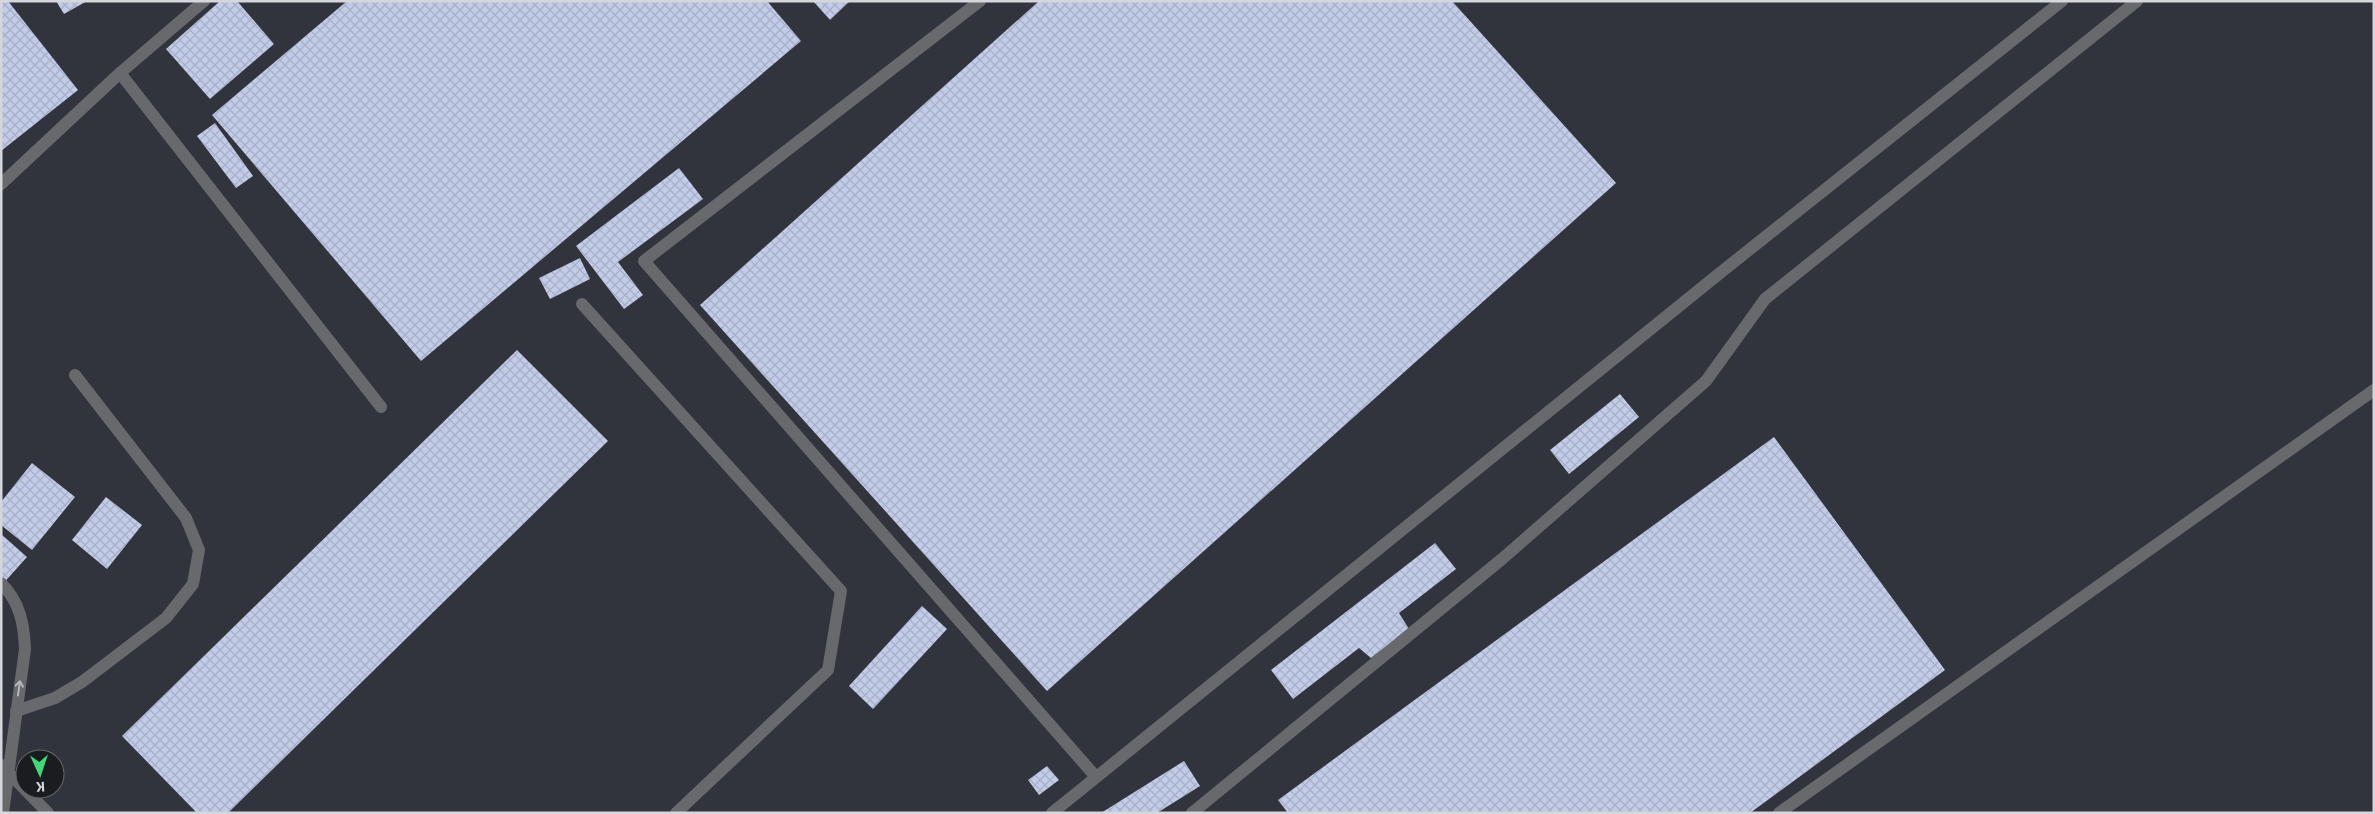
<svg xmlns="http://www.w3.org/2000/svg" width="2375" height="814" viewBox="0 0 2375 814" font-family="'Exo 2',sans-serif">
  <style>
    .building { fill: url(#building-cross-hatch) }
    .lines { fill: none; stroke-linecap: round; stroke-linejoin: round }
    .lane { stroke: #67696d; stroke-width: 12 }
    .street { stroke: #67696d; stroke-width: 12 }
    .oneway { stroke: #b4b6bb }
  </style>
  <defs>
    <pattern id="building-cross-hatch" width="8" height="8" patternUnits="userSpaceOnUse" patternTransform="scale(1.25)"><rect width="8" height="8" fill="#c2cbe7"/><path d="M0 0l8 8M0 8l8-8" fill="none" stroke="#a8afc6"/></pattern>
  </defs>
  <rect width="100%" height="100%" fill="#31343d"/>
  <!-- building -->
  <g class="building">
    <polygon points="1,1 8,1 78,90 1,151"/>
    <polygon points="56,1 87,1 64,14"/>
    <polygon points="220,1 237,1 274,44 210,99 166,49"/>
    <polygon points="347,1 767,1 801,41 421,361 212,115"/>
    <polygon points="813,1 850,1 830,20"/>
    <polygon points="1039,1 1452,1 1616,183 1047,691 700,305"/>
    <polygon points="215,123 253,176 236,188 197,136"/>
    <polygon points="679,168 703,199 618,262 643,295 624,309 576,246"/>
    <polygon points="580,258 590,279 550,299 539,278"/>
    <polygon points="517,350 608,441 228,813 197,813 122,736"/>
    <polygon points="1620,394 1639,417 1569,474 1550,450"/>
    <polygon points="1774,437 1945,670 1750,813 1288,813 1278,800"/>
    <polygon points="32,463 75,497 32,550 1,525 1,502"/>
    <polygon points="106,497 142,525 107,569 72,540"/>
    <polygon points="1,534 27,557 1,586"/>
    <polygon points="1435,543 1456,569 1399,613 1409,629 1371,658 1359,648 1293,699 1271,670"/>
    <polygon points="922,606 947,629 873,709 849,686"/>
    <polygon points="1184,761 1200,786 1157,813 1101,813"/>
    <polygon points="1047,766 1059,780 1039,795 1028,780"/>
  </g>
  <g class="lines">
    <!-- lane -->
    <g class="lane">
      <polyline points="980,1 644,261 1096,777"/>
      <polyline points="120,73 381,407"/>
      <polyline points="1,184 120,73 204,1"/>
      <polyline points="582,304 841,591 828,670 676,813"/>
      <path d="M1 583C20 602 24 624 25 649L3 813"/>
      <polyline points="16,711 55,698 82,682 166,618 193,584 199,550 186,518 75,375"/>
    </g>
    <!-- street -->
    <g class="street">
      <polyline points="1,765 48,813"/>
      <polyline points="1052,813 1720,273 2062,1"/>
      <polyline points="1192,813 1502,559 1706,381 1765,299 2137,1"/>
      <polyline points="1779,813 2374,390"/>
    </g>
  </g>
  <!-- one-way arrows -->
  <defs><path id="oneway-shaft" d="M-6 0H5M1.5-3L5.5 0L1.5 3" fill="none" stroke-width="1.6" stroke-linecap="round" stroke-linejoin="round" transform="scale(1.25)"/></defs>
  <use class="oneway" href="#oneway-shaft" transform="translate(19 688) rotate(-82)"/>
  <!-- border -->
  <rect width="2375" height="814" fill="none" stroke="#d5d7dd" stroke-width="5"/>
  <!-- north arrow -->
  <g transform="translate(40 774) rotate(177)"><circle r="24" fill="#1a1c20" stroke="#65676c"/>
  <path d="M0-4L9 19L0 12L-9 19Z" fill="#44d77a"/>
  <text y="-8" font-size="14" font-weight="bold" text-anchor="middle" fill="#d5d7dd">K</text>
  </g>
</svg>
